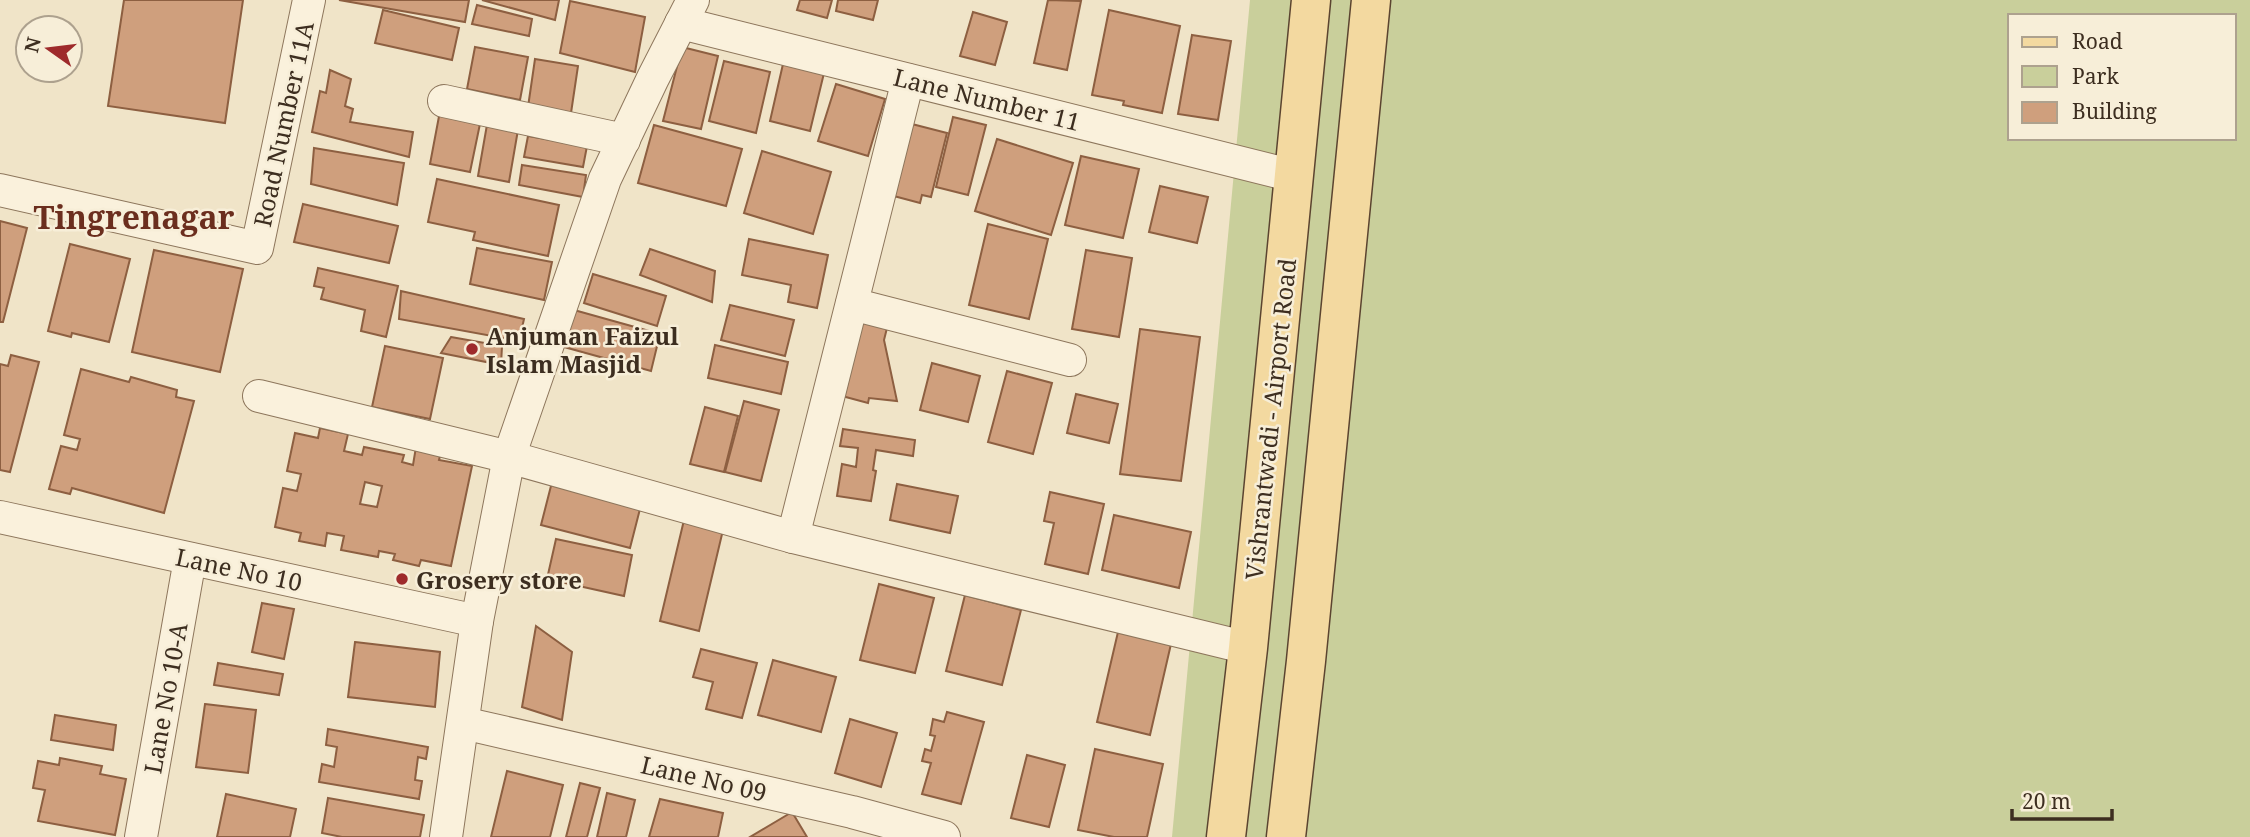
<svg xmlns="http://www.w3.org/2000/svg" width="2250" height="837" viewBox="0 0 2250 837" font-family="'Noto Serif',serif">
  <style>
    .green { fill: #c9cf9b; fill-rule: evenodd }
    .building { fill: #cf9f7d; stroke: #8d5f41; stroke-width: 2; fill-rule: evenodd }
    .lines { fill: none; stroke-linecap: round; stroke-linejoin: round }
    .minor-casing { stroke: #8d765c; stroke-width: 34 }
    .primary-casing { stroke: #5b4430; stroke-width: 41 }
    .minor { stroke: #faf1dc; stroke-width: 32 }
    .primary { stroke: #f3d9a0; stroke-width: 38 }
    .poi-dot { fill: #9e2a2b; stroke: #f7eed8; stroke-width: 2.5 }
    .labels { text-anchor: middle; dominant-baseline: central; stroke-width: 5; stroke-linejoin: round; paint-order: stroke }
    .street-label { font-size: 24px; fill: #3d2e20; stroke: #f7eed8 }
    .poi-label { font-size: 24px; font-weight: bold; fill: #3d2e20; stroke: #f7eed8; text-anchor: start }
    .district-label { font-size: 32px; font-weight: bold; fill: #6b2e1e; stroke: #f7eed8 }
  </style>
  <rect width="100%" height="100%" fill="#f0e4c8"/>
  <!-- green -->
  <path class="green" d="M1250 0H2250V837H1172ZM2010 16H2234V138H2010Z"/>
  <!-- building -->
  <g class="building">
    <polygon points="124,0 243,0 225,123 108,106"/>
    <polygon points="339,0 469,0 465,22"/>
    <polygon points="482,0 559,0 555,20"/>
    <polygon points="800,0 832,0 827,18 797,10"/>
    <polygon points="838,0 878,0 873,20 836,11"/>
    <polygon points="1048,0 1081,1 1067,70 1034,63"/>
    <polygon points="570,1 645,17 635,72 560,53"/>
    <polygon points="477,5 532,19 529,36 472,24"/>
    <polygon points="383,10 459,28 452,60 375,43"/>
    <polygon points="1109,10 1180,26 1162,113 1123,105 1124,101 1092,95"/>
    <polygon points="973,12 1007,22 995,65 960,56"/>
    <polygon points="1192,35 1231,41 1218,120 1178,114"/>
    <polygon points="475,47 528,57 520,100 467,89"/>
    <polygon points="682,47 718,56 701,129 663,121"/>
    <polygon points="535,59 578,66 571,113 528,107"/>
    <polygon points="724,61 770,72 756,133 709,121"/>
    <polygon points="783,64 824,73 810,131 770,121"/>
    <polygon points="330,70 351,79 345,106 353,109 350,122 413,132 409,157 312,132 320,91 326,93"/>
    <polygon points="836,84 885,99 868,156 818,141"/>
    <polygon points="440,111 481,119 470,172 430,164"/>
    <polygon points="953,117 986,125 968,195 936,187"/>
    <polygon points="488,119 519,124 509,182 478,176"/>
    <polygon points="908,123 947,133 931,197 922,195 920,203 890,195"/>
    <polygon points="654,125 742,149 726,206 638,183"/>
    <polygon points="528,136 587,146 583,167 524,157"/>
    <polygon points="997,139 1073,163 1051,235 975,211"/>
    <polygon points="314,148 404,163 397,205 311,184"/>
    <polygon points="762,151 831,172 813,234 744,213"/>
    <polygon points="1081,156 1139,169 1123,238 1065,225"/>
    <polygon points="522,165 586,175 583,197 519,185"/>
    <polygon points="437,179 559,205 548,256 473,240 475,232 428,222"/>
    <polygon points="1160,186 1208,197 1197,243 1149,232"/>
    <polygon points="303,204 398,226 389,263 294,242"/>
    <polygon points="0,221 27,228 3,322 0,322"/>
    <polygon points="988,224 1048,239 1029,319 969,305"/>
    <polygon points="749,239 828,255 817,308 788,302 791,285 742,275"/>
    <polygon points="70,244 130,259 109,342 72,333 71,337 48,331"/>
    <polygon points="477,248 552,262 544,300 470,284"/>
    <polygon points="650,249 715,271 712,302 640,275"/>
    <polygon points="154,250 243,269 220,372 132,352"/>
    <polygon points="1086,250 1132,258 1119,337 1072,329"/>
    <polygon points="318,268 398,286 386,337 361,331 365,310 321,299 324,288 314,286"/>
    <polygon points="593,274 666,296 657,326 584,303"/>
    <polygon points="401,291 524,319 519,341 399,319"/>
    <polygon points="730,305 794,320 785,356 721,340"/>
    <polygon points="574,310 660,334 651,371 564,347"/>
    <polygon points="862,321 887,328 884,340 897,401 869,398 868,403 842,396"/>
    <polygon points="1140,329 1200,337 1181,481 1120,474"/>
    <polygon points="451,337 502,346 501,365 441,353"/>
    <polygon points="715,345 788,362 781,394 708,378"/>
    <polygon points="385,346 443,358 430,419 372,407"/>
    <polygon points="11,355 39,362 10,472 0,470 0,364 8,366"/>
    <polygon points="932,363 980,376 968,422 920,410"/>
    <polygon points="81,369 129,382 131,377 177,390 176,397 194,401 164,513 72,488 70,494 49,489 61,446 77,450 80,439 64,435"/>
    <polygon points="1007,371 1052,383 1033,454 988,442"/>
    <polygon points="1076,394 1118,404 1109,443 1067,433"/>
    <polygon points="744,401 779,410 761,481 725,472"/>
    <polygon points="705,407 738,416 724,472 690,464"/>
    <path d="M320 428 348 434 344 451 362 455 364 447 404 455 402 462 413 465 416 447 441 452 439 460 472 466 451 566 421 560 419 566 393 560 395 554 379 551 378 557 341 550 344 536 327 533 325 546 299 541 301 533 275 527 283 488 297 491 301 474 287 471 295 433 318 438ZM365 482 382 486 377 507 360 504Z"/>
    <polygon points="843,429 915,440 913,456 876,450 873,470 876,471 871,501 837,496 842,464 856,467 858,448 840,446"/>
    <polygon points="552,482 641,505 630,548 541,525"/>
    <polygon points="897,484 958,496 950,533 890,520"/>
    <polygon points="1050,492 1104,504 1088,574 1045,564 1054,523 1044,521"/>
    <polygon points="1114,515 1191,532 1179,588 1102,570"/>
    <polygon points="684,520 723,530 699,631 660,621"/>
    <polygon points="556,539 632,555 624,596 547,579"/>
    <polygon points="879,584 934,598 915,673 860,660"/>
    <polygon points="965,595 1021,610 1002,685 946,671"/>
    <polygon points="262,603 294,609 284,659 252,652"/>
    <polygon points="536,626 572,652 562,720 522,707"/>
    <polygon points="1118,632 1171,644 1150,735 1097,722"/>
    <polygon points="355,642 440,652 435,707 348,697"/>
    <polygon points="701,649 757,663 742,718 706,709 713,682 693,677"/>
    <polygon points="773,660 836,677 821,732 758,715"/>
    <polygon points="218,663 283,674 279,695 214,685"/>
    <polygon points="205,704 256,710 248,773 196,767"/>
    <polygon points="947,712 984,722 961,804 922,794 931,763 922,761 925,749 931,751 935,736 930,735 933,719 944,722"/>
    <polygon points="55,715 116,725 113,750 51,740"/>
    <polygon points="850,719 897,733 881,787 835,773"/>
    <polygon points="328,729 428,747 426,759 418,757 415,780 422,781 419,799 319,782 322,764 334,767 337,747 326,745"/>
    <polygon points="1095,749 1163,764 1147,837 1114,837 1078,830"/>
    <polygon points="1027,755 1065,765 1049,827 1011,818"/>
    <polygon points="60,758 102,766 100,774 126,779 115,835 38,821 45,790 33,788 38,761 59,765"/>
    <polygon points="507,771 563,785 550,837 491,837"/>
    <polygon points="580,783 600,788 587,837 566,837"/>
    <polygon points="607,793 635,800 626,837 597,837"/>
    <polygon points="226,794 296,809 290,837 217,837"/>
    <polygon points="328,798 424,815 420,837 342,837 322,833"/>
    <polygon points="660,799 723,813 718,837 649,837"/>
    <polygon points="792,812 807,837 750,837"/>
  </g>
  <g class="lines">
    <!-- minor casing -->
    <g class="minor-casing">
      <g id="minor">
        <polyline points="681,23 1294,176"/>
        <polyline points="444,101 624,140"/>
        <polyline points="0,190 257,248 309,0"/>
        <polyline points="852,304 1070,360"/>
        <polyline points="259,396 509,457 793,537 1248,648"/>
        <polyline points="0,517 477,621"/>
        <polyline points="793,537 908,80"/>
        <polyline points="463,723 852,812 944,837"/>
        <polyline points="141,837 190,559"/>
        <polyline points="446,837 477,621 509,457 605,179 653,78 693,0"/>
      </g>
    </g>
    <!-- primary casing -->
    <g class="primary-casing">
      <g id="primary">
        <polyline points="1226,837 1248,648 1311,0"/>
        <polyline points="1286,837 1306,661 1371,0"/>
      </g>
    </g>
    <!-- minor -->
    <use href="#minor" class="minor"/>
    <!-- primary -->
    <use href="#primary" class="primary"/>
  </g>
  <!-- markers -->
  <g class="poi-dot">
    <circle cx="472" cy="349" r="7"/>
    <circle cx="402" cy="579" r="7"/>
  </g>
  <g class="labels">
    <!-- street labels -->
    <g class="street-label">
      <text transform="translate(987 99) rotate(14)">Lane Number 11</text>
      <text transform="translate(283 124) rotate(-78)">Road Number 11A</text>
      <text transform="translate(1270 419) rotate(-84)">Vishrantwadi - Airport Road</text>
      <text transform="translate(239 569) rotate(12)">Lane No 10</text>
      <text transform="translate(165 698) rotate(-80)">Lane No 10-A</text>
      <text transform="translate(704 778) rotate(13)">Lane No 09</text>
    </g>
    <!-- poi labels -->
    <g class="poi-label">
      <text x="486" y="335">Anjuman Faizul<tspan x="486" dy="28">Islam Masjid</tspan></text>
      <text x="416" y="579">Grosery store</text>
    </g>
    <!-- district labels -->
    <g class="district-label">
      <text x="134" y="216">Tingrenagar</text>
    </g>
  </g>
  <!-- legend -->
  <rect x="2008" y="14" width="228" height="126" fill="#f7eed8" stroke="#ada18e" stroke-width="2"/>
  <rect x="2022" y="37" width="35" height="10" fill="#f3d9a0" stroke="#ada18e" stroke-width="2"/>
  <text x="2072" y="49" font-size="21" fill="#3d2e20">Road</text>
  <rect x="2022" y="66" width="35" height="21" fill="#c9cf9b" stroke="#ada18e" stroke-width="2"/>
  <text x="2072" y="84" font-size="21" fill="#3d2e20">Park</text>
  <rect x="2022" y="102" width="35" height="21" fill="#cf9f7d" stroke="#ada18e" stroke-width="2"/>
  <text x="2072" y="119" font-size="21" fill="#3d2e20">Building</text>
  <!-- north arrow -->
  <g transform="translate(49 49) rotate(284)"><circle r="33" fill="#f7eed8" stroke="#ada18e" stroke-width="2"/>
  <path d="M0-5L12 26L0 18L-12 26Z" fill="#9e2a2b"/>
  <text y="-10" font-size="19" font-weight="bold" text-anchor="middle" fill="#3d2e20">N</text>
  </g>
  <!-- scale -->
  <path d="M2012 809v10h100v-10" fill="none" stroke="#3d2e20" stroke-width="3.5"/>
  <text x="2022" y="809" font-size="21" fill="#3d2e20" stroke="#f7eed8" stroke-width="5" paint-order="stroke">20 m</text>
</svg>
